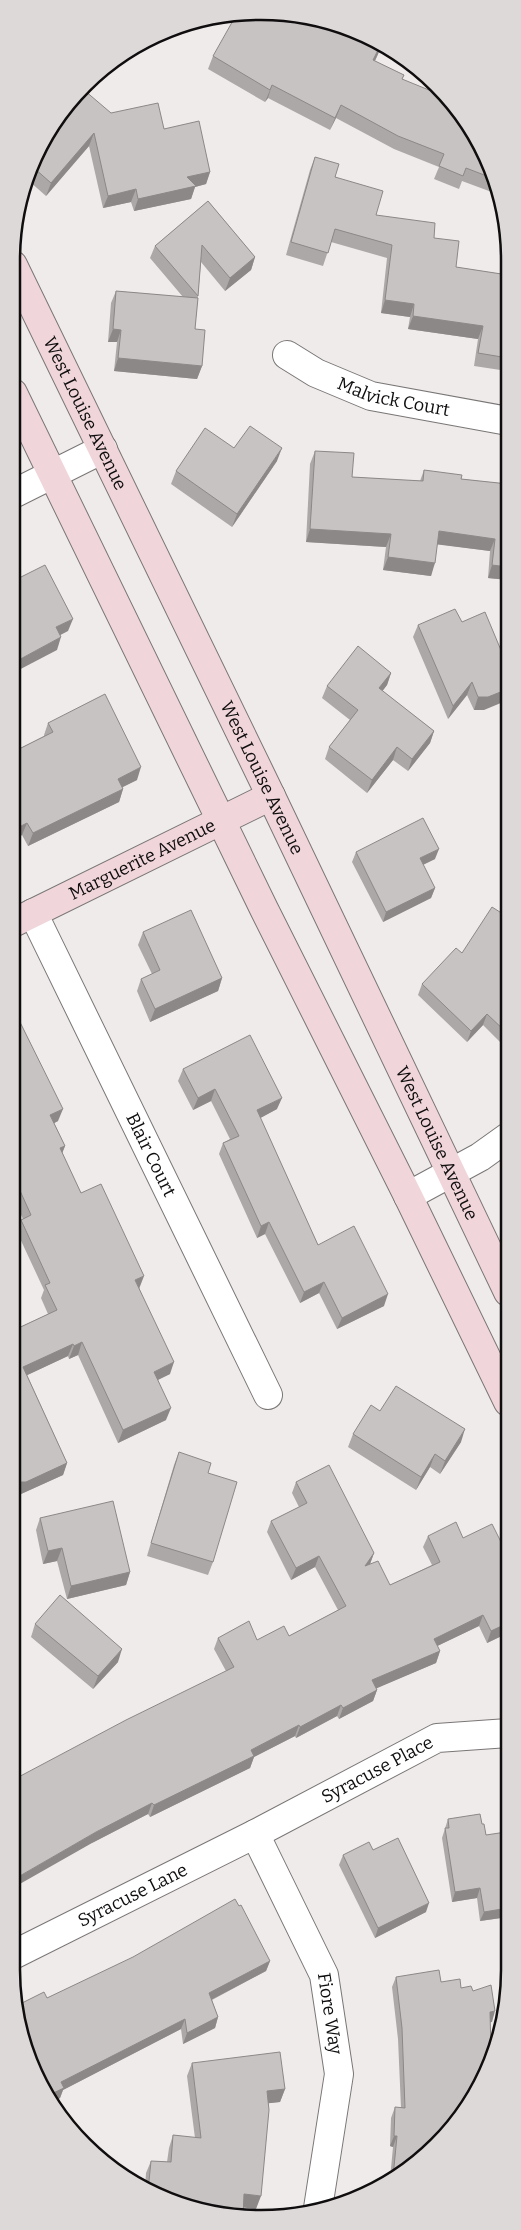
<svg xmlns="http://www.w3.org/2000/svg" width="521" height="2230" viewBox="0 0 521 2230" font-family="Bitter,serif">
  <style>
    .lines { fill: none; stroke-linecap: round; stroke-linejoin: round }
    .street-casing { stroke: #7a7676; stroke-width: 30 }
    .secondary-casing { stroke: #7a7676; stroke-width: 30 }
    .street { stroke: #fff; stroke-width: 28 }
    .secondary { stroke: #f0d6da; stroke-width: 28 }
    .wall { fill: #aca8a8 }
    .shaded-wall { fill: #8c8888 }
    .building { fill: #c8c3c3; stroke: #8c8888 }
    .labels { text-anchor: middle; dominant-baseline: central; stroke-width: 4.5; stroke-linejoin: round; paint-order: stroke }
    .street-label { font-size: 18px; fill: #0f0d0e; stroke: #f0ebeb }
    .rim { fill: none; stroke: #0f0d0e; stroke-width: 2.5 }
  </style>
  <rect width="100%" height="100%" fill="#f0ebeb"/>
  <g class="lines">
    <!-- street casing -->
    <g class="street-casing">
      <g id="street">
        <path id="s1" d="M287 355 316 373 371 396 508 421"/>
        <polyline points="13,494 103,449"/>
        <path id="s2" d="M33 913 268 1395"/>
        <polyline points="408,1196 480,1157 508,1137"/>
        <path id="s3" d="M255 1834 324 1975 339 2074 318 2208"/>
        <path id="s4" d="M11 1956 255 1834 437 1738 508 1733"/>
      </g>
    </g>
    <!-- secondary casing -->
    <g class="secondary-casing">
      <g id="secondary">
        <path id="s5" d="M13 265 271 796 508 1292"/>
        <polyline points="13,393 264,909 408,1196 508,1402"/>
        <path id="s6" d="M13 923 271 796"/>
      </g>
    </g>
    <!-- street -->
    <use href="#street" class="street"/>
    <!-- secondary -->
    <use href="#secondary" class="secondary"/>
  </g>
  <!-- wall -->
  <g class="wall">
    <polygon points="371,37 382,45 375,61 404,75 402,79 484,151 497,194 462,181 459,189 434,179 439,167 394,149 336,118 330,130 268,98 265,102 208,69 213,56"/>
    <polygon points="111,113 164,129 210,172 206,184 195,187 191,199 134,211 131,202 103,208 89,146 46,196 29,181 45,136"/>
    <polygon points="315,157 376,215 434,238 456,267 508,275 507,371 474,366 478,339 408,329 410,317 381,313 387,258 331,242 323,266 286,255 310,170"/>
    <polygon points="208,201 255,257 251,270 225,291 201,262 195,329 202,366 197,379 114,371 117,342 108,342 111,303 116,291 183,297 150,258 155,246"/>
    <polygon points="234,448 277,461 232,527 171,484 176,471"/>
    <polygon points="315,451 352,477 420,481 424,470 461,479 508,484 508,580 488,578 490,551 437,544 431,576 383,570 386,547 306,542 310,464"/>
    <polygon points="462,622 484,710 474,710 467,695 448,719 413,637 418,625"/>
    <polygon points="391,673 387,685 382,691 434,731 430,743 408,771 393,760 367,793 325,759 329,747 350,720 322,698 327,686"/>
    <polygon points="48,723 137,780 122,787 123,789 119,802 28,846 22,835 13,840 13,752 44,736 44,735"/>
    <polygon points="356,852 435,859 423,865 435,888 431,898 383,922 352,862"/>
    <polygon points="143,932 222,978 218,991 150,1022 137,991 141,979 152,974 138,945"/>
    <polygon points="462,953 508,1035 501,1043 483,1025 467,1042 418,995 422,984"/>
    <polygon points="12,1016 58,1121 54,1123 65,1146 62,1153 81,1193 139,1288 170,1374 158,1380 166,1420 118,1443 78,1355 69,1359 68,1356 27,1375 67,1463 63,1475 21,1494 12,1494 12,1331 48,1314 41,1298 44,1290 17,1232 21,1220 23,1219 12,1196"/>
    <polygon points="183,1069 277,1109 260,1118 318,1245 384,1306 337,1329 319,1293 300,1303 265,1234 257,1238 219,1154 223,1143 230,1139 211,1101 193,1110 178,1081"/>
    <polygon points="380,1411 461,1442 440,1474 430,1467 416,1490 348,1447 353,1434"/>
    <polygon points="179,1452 208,1473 213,1562 208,1575 147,1556 174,1465"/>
    <polygon points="296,1482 374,1553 370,1564 390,1585 432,1565 423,1547 428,1536 508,1633 487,1643 479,1626 437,1646 440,1651 436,1663 376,1688 377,1690 373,1701 339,1719 337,1716 296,1738 295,1736 254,1757 250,1768 150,1817 148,1814 92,1843 226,1671 214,1649 218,1638 257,1640 289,1636 338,1610 315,1567 291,1580 267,1532 271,1521 299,1507 292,1493"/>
    <polygon points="40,1518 130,1572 126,1585 67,1599 57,1561 43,1564 36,1530"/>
    <polygon points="35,1624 118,1662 93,1689 31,1637"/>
    <polygon points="448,1819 482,1824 486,1835 508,1844 508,1917 480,1921 477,1898 452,1902 442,1838"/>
    <polygon points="343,1855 426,1912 375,1938 339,1865"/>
    <polygon points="270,1961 266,1971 212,2000 218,2017 215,2028 183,2044 181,2029 63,2090 60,2098 53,2102 30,2065 47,1998"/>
    <polygon points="396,1977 441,1982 461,1988 492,2022 490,2022 412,2167 390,2179 393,2147 390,2146 391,2118 395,2107 401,2108 398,2039 392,1987"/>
    <polygon points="192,2063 285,2089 280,2102 268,2103 256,2209 243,2207 243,2218 150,2193 145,2189 146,2173 151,2161 167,2162 169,2148 173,2135 195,2138 187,2076"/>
  </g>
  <!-- shaded-wall -->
  <g class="shaded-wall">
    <polygon points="381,44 378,54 369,73 373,60"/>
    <polygon points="272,85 268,98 265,102 270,90"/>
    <polygon points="341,105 336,118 330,130 335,118"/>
    <polygon points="94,133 89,146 46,196 51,183"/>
    <polygon points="210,172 206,184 195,187 191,199 134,211 138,199 187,177"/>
    <polygon points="136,189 131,202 103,208 108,196"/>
    <polygon points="255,257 251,270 225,291 230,278"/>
    <polygon points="385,300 414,304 410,317 381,313"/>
    <polygon points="413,316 483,326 478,339 408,329"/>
    <polygon points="113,329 121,330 117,342 108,342"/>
    <polygon points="118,358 202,366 197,379 114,371"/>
    <polygon points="282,448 277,461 232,527 237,514"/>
    <polygon points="310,529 391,534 386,547 306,542"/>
    <polygon points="439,531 495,539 490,551 434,544"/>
    <polygon points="388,557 435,563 431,576 383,570"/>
    <polygon points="492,565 508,567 508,580 488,578"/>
    <polygon points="73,619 68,631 51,640 56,627"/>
    <polygon points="61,637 57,650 13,673 13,663"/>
    <polygon points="391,673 387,685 375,701 379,688"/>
    <polygon points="472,682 467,695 448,719 453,706"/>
    <polygon points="508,689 508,700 484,710 474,710 478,697"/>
    <polygon points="434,731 430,743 408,771 412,759"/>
    <polygon points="397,747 393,760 367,793 372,780"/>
    <polygon points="141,767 137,780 113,792 118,779"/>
    <polygon points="123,789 119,802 28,846 33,833"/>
    <polygon points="27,823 22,835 13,840 13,830"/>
    <polygon points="439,849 435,859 416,868 420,858"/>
    <polygon points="435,888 431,898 383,922 386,912"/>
    <polygon points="222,978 218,991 150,1022 155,1009"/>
    <polygon points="487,1014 483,1025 467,1042 471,1031"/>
    <polygon points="508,1028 508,1035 501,1043 505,1031"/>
    <polygon points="215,1089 211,1101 193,1110 198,1098"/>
    <polygon points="282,1098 277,1109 253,1122 257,1110"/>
    <polygon points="63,1109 58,1121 45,1128 50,1115"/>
    <polygon points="65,1146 60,1159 60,1148"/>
    <polygon points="269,1222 265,1234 257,1238 261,1226"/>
    <polygon points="144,1276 139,1289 135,1280"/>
    <polygon points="324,1282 319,1293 300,1303 304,1292"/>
    <polygon points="388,1294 384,1306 337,1329 342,1318"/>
    <polygon points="82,1342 78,1355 69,1359 74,1346"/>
    <polygon points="73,1344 68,1356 19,1379 23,1367"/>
    <polygon points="174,1362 170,1374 149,1384 154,1372"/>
    <polygon points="171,1408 166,1420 118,1443 123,1430"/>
    <polygon points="465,1429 461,1442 440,1474 445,1461"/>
    <polygon points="435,1454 430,1467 416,1490 421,1477"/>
    <polygon points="67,1463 63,1475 21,1494 12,1494 16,1482"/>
    <polygon points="62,1548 57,1561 43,1564 48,1551"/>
    <polygon points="374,1553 370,1564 365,1566"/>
    <polygon points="319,1556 315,1567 291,1580 296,1568"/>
    <polygon points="130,1572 126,1585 67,1599 71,1586"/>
    <polygon points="483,1615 479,1626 429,1650 434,1639"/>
    <polygon points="508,1623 508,1633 487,1643 491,1631"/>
    <polygon points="122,1649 118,1662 93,1689 98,1676"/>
    <polygon points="440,1651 436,1663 368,1692 372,1680"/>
    <polygon points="377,1690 373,1701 339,1719 343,1708"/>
    <polygon points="341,1705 337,1716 296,1738 300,1727"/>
    <polygon points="299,1725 295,1736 254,1757 250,1768 150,1817 154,1805 251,1750"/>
    <polygon points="152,1803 148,1814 92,1843 11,1889 11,1881 96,1832"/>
    <polygon points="480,1888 477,1898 452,1902 455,1892"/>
    <polygon points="429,1903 426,1912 375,1938 378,1928"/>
    <polygon points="508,1908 508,1917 480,1921 484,1912"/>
    <polygon points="270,1961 266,1971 205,2003 209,1993"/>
    <polygon points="495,2011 492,2022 486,2023 490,2012"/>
    <polygon points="218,2017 215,2028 183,2044 187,2033"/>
    <polygon points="185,2019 181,2029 63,2090 60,2098 53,2102 49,2095 61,2082"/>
    <polygon points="285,2089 280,2102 262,2104 267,2091"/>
    <polygon points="394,2136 397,2136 393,2147 390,2146"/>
    <polygon points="149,2192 164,2194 163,2196"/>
    <polygon points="244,2194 261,2196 256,2209 239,2207"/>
  </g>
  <!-- building -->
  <g class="building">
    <polygon points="293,13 371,37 381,44 373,60 404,75 402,79 446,97 484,151 492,178 466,168 463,176 439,166 444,154 398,136 341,105 335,118 272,85 270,90 213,56 235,17"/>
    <polygon points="84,90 111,113 158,103 164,129 199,121 210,172 187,177 196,186 138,199 136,189 108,196 94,133 51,183 34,168 45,136"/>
    <polygon points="315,157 339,164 335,177 383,191 376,215 435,223 434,238 459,241 456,267 508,275 508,358 478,353 483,326 413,316 414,304 385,300 392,245 335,229 328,253 291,242"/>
    <polygon points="208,201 255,257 230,278 202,245 198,296 155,246"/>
    <polygon points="116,291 198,298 195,329 205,330 202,366 118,358 121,330 113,329"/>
    <polygon points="250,426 282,448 237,514 176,471 205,428 234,448"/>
    <polygon points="315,451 354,453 352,477 423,481 424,470 462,475 461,479 508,484 508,567 492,565 495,539 439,531 435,563 388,557 391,534 310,529"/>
    <polygon points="45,565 73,619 56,627 61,637 13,663 13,577 15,580"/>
    <polygon points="455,609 462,622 485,612 508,667 508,689 488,697 478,697 472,682 453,706 418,625"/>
    <polygon points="358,646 391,673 379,688 434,731 412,759 397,747 372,780 329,747 358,710 327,686"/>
    <polygon points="105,694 141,767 118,779 123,789 33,833 27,823 13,830 13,752 53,732 48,723"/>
    <polygon points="423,818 439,849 420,858 435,888 386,912 356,852"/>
    <polygon points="492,907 503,914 508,908 508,1028 505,1031 487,1014 471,1031 422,984 456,948 462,953"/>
    <polygon points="191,910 222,978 155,1009 141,979 160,970 143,932"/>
    <polygon points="16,1014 63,1109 50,1115 65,1146 60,1148 81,1193 101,1184 144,1276 135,1280 174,1362 154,1372 171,1408 123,1430 82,1342 74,1346 73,1344 23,1367 67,1463 26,1482 16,1482 12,1474 12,1331 57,1310 45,1285 50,1283 21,1220 31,1215 12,1173 12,1016"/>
    <polygon points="250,1035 282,1098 257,1110 318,1245 354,1226 388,1294 342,1318 324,1282 304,1292 269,1222 261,1226 223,1143 239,1136 215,1089 198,1098 183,1069"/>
    <polygon points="396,1386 465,1429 445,1461 435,1454 421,1477 353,1434 371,1405 380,1411"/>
    <polygon points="179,1452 211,1463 208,1473 237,1482 213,1562 151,1543"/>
    <polygon points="329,1465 374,1553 365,1566 378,1561 390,1585 440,1562 428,1536 456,1522 463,1538 492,1524 508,1556 508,1623 491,1631 483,1615 434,1639 440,1651 372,1680 377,1690 343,1708 341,1705 300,1727 299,1725 251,1750 254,1756 154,1805 152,1803 96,1832 11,1881 11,1781 126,1720 234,1667 218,1638 249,1621 257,1640 284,1626 289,1636 346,1606 319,1556 296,1568 271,1521 307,1503 296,1482"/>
    <polygon points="113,1501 130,1572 71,1586 62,1548 48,1551 40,1518"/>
    <polygon points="60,1595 122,1649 98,1676 35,1624"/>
    <polygon points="480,1814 482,1824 484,1824 486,1835 506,1832 508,1844 508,1908 484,1912 480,1888 455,1892 445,1828 449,1828 448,1819"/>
    <polygon points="398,1838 429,1903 378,1928 343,1855 369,1842 373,1850"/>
    <polygon points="235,1899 239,1906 241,1905 270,1961 209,1993 218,2017 187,2033 185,2019 61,2082 64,2088 49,2095 30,2065 18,2005 44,1992 47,1998 133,1957"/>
    <polygon points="439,1970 441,1982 460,1979 461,1988 471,1986 473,1991 491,1985 495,2011 490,2012 491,2050 476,2094 412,2167 393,2177 397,2136 394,2136 395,2107 405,2108 402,2028 396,1977"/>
    <polygon points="280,2052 285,2089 267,2091 269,2110 261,2196 244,2194 243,2218 164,2197 164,2194 149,2192 148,2191 151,2161 171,2162 173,2135 201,2138 192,2063"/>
  </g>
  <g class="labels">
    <!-- street labels -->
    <g class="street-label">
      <text stroke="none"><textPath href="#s1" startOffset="116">Malvick Court</textPath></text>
      <text stroke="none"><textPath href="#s5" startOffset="165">West Louise Avenue</textPath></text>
      <text stroke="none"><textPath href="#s5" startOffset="570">West Louise Avenue</textPath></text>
      <text stroke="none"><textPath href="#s6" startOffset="144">Marguerite Avenue</textPath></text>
      <text stroke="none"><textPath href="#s5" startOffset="975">West Louise Avenue</textPath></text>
      <text stroke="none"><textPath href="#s2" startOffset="269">Blair Court</textPath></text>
      <text stroke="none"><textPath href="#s4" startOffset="411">Syracuse Place</textPath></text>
      <text stroke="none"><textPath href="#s4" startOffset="136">Syracuse Lane</textPath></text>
      <text stroke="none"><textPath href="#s3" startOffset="196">Fiore Way</textPath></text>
    </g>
  </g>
  <!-- crop -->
  <path d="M0 0H521V2230H0ZM260 20H261A240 240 0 0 1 501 260V1970A240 240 0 0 1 261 2210H260A240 240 0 0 1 20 1970V260A240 240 0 0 1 260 20Z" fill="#ded9d9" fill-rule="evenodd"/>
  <path class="rim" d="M260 20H261A240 240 0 0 1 501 260V1970A240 240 0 0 1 261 2210H260A240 240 0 0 1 20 1970V260A240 240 0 0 1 260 20Z"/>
</svg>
